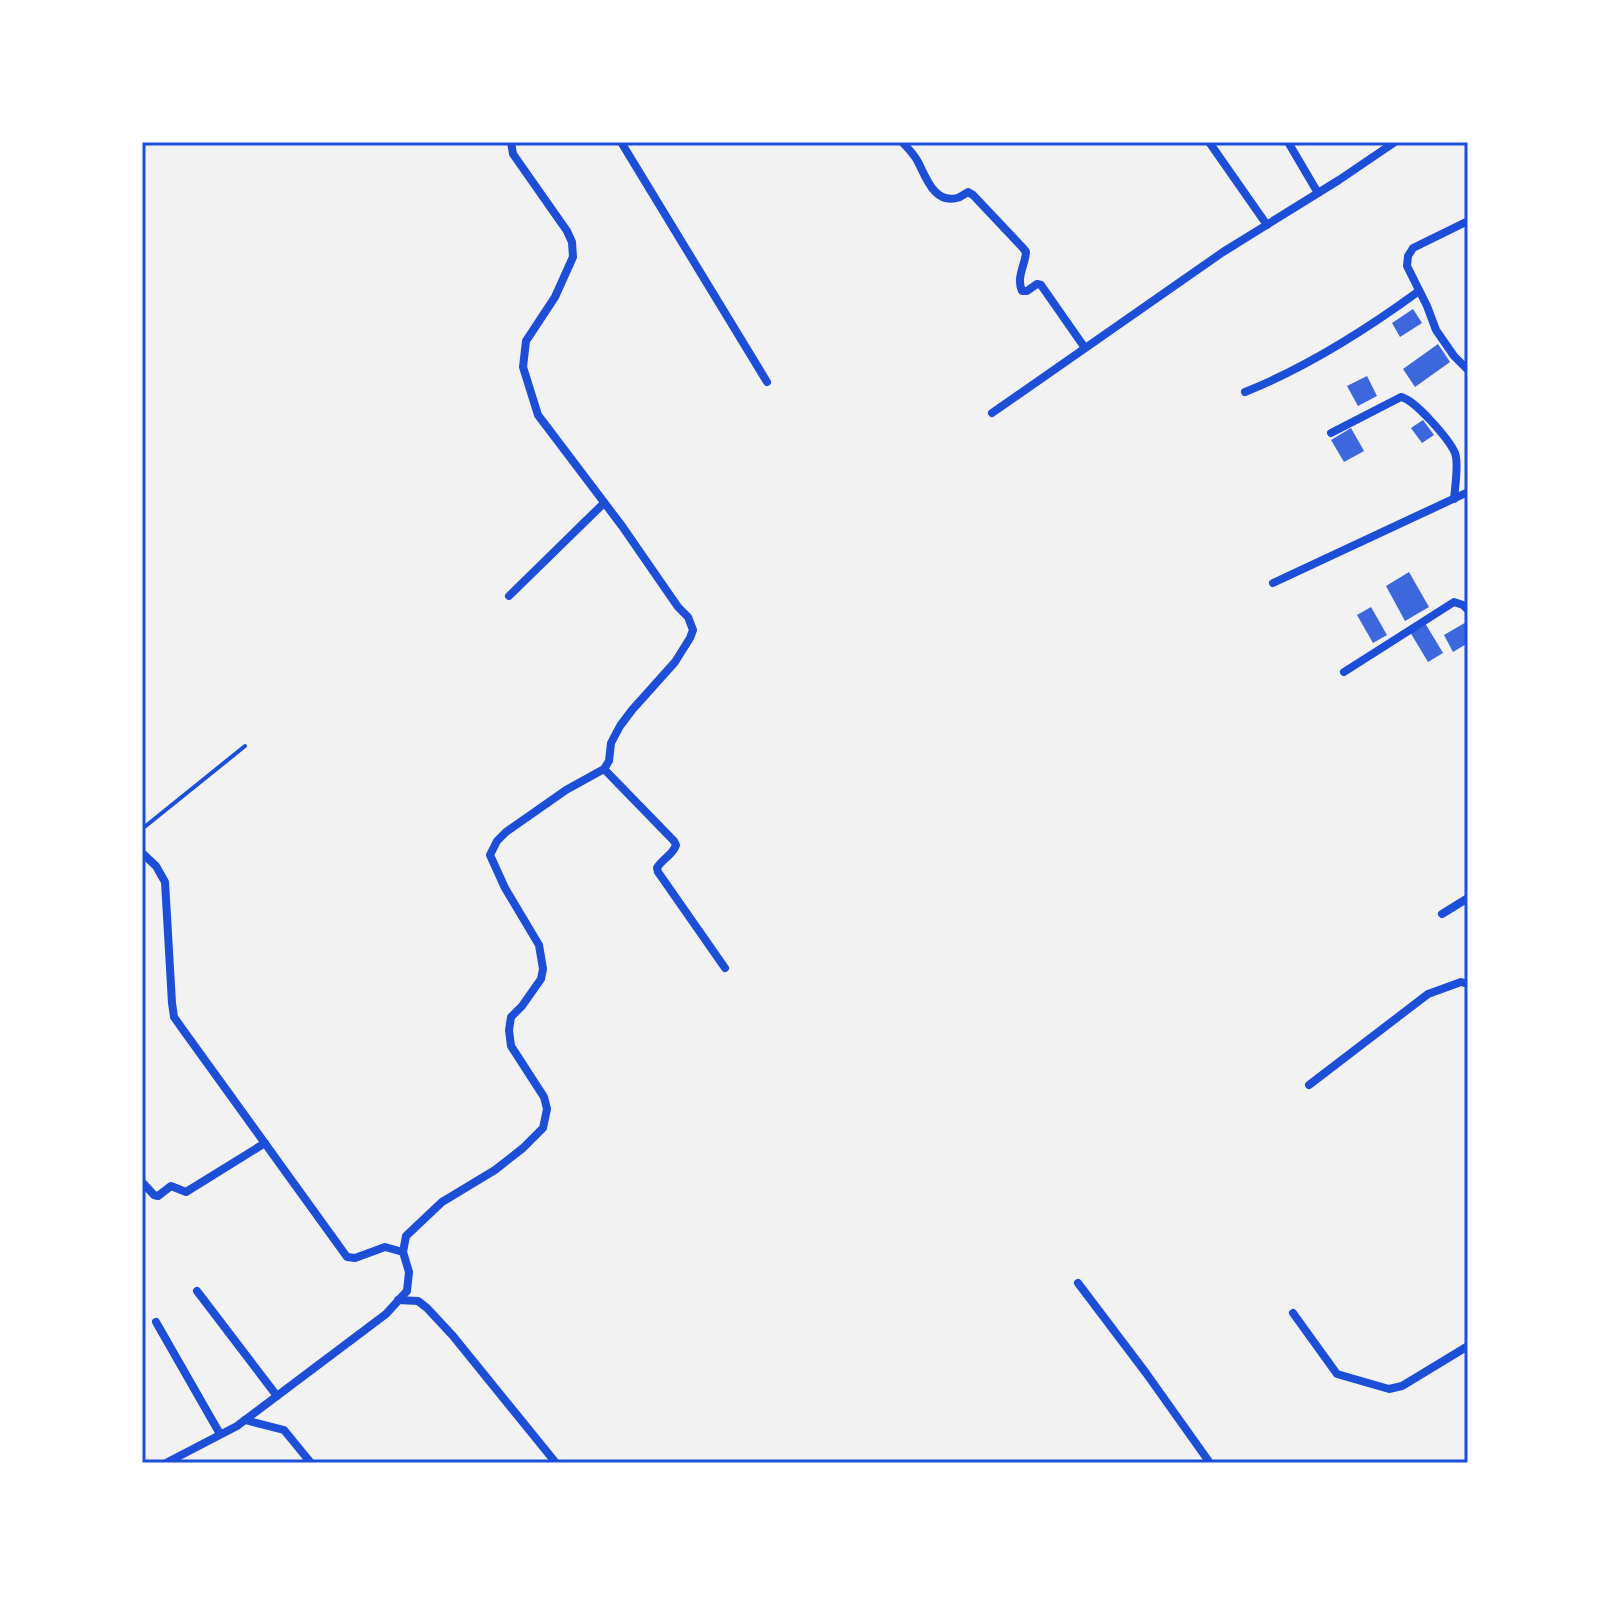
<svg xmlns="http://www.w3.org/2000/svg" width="1610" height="1605" viewBox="0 0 1610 1605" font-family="Mulish,sans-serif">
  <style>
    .building { fill: #3d67dc }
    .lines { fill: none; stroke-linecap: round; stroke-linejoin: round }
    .service { stroke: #1d4ed8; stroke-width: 4 }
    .minor { stroke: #1d4ed8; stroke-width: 8 }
    .neatline { fill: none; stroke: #1d4ed8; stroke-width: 3 }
  </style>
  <rect width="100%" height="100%" fill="#f2f2f2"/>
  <!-- building -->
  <g class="building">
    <polygon points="1413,309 1422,323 1400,337 1392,323"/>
    <polygon points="1438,344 1450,362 1415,387 1403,369"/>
    <polygon points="1367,376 1377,396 1358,406 1347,386"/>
    <polygon points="1423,420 1434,435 1422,443 1411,428"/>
    <polygon points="1351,428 1364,451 1344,462 1331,440"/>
    <polygon points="1409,572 1429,607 1405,621 1386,586"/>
    <polygon points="1371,607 1387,635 1373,643 1357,615"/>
    <polygon points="1468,621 1468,643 1453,652 1444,635"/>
    <polygon points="1425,623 1443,653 1428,662 1410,632"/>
  </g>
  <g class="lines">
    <!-- service -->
    <polyline class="service" points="142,829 245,746"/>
    <!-- minor -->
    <g class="minor">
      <polyline points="621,142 767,382"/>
      <path d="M902 142C908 148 914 154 918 162 926 177 934 204 957 198 961 197 964 194 968 192L973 195 1023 248 1026 252C1025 266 1016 277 1022 291H1027L1037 284 1041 285 1085 348"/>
      <polyline points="1209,142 1267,225"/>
      <polyline points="1288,142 1318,193"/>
      <polyline points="1468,221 1413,248 1408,256 1407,266 1427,306 1436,330 1454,356 1468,370"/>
      <path d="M1245 392C1305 368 1367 329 1419 291"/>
      <polyline points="992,413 1223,252 1339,180 1395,142"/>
      <path d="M1331 433 1401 397C1415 400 1449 439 1455 453 1459 463 1455 487 1454 499"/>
      <polyline points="1273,583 1468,492"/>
      <polyline points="509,596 604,503"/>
      <polyline points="1344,672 1454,602 1463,605 1468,610"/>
      <path d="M604 769 674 841 676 845C673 855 662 859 657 868L658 872 725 968"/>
      <polyline points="142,853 156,866 165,882 172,1003 174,1017 181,1027 347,1257 355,1258 385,1247 403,1252"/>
      <polyline points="1442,914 1468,898"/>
      <polyline points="1309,1085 1428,994 1461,982 1468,984"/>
      <polyline points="142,1182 154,1195 158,1196 171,1186 186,1192 265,1143"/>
      <polyline points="1078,1283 1146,1373 1210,1463"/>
      <polyline points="197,1291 277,1396"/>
      <polyline points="398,1300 418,1301 427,1308 453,1336 556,1463"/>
      <polyline points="1293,1313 1337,1374 1389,1389 1402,1386 1468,1346"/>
      <polyline points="156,1322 220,1434"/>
      <polyline points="245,1420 284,1430 311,1463"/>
      <polyline points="166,1463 237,1426 386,1314 407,1291 409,1272 403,1252 406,1236 442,1202 495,1170 523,1148 543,1128 547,1109 544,1097 511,1046 509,1030 511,1017 522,1006 541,979 543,969 539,945 505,888 490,855 497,841 506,832 566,790 604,769 609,761 611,743 620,726 632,710 675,662 690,638 693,630 688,617 678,607 622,526 538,415 523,367 526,341 555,297 573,257 572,242 567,231 513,154 511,142"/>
    </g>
  </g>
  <!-- border -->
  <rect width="1610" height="1605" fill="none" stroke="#ffffff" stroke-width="288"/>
  <rect x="144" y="144" width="1322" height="1317" class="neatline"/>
</svg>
